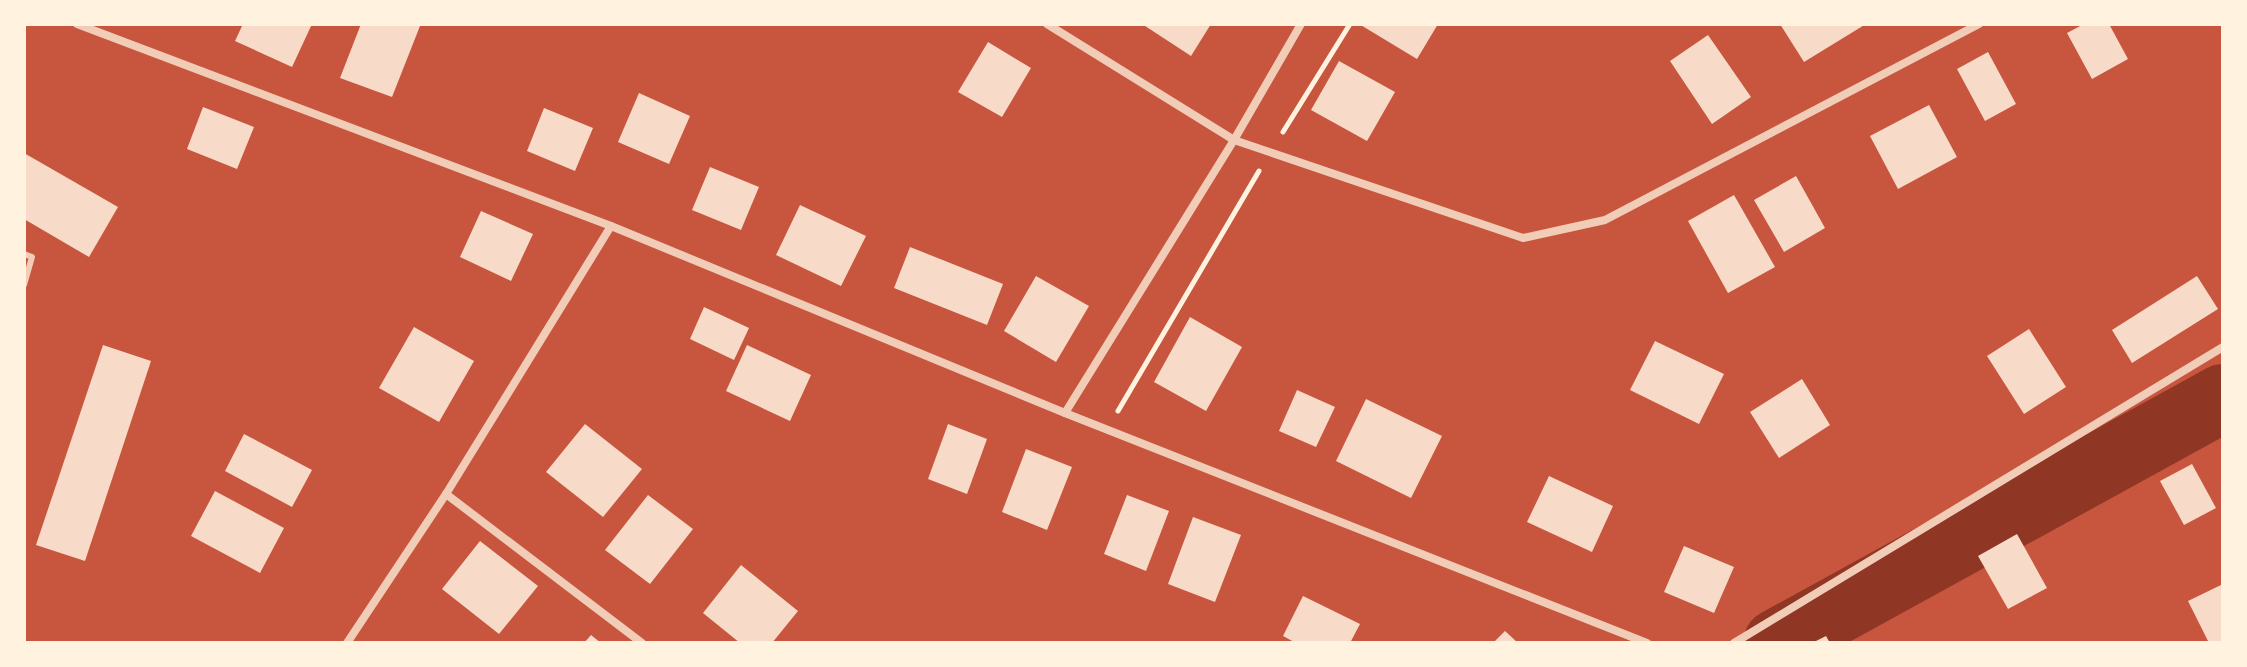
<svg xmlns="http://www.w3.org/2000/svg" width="2247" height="667" viewBox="0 0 2247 667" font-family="'Exo 2',sans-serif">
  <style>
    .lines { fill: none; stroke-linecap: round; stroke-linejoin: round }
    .river { stroke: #8f3625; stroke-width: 68 }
    .building { fill: #f7dbc8 }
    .path { stroke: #fff3e0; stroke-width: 5 }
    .service { stroke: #f1ccb7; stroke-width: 6 }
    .minor { stroke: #f1ccb7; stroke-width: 8 }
  </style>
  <rect width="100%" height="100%" fill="#c8553d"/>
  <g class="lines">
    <!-- river -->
    <polyline class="river" points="1777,643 2223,398"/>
  </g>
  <!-- building -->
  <g class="building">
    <polygon points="243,24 312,24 292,67 235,41"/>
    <polygon points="361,24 420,26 392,97 340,78"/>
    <polygon points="1142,24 1211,24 1191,56"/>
    <polygon points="1359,24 1438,24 1417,59"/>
    <polygon points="1780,24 1866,24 1804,62"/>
    <polygon points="2084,24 2109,24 2128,59 2092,79 2067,33"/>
    <polygon points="1708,35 1751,97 1712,124 1670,61"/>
    <polygon points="988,42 1031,68 1002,117 958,92"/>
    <polygon points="1988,52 2016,104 1985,121 1957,69"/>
    <polygon points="1339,61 1395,92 1367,141 1311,110"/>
    <polygon points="639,93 690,116 669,164 618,142"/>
    <polygon points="1929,105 1957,157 1898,189 1870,136"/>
    <polygon points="203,107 254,127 237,169 187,149"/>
    <polygon points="544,108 593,128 575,171 527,151"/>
    <polygon points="24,153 118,207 89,257 24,219"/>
    <polygon points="710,167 759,187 741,230 692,210"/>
    <polygon points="1796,176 1825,228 1784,252 1754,200"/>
    <polygon points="1734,195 1775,267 1728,293 1688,221"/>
    <polygon points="800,205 866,236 841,286 776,255"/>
    <polygon points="481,211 533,234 511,281 460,257"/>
    <polygon points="910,247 1003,284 987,325 894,288"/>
    <polygon points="1036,276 1089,306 1056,362 1004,331"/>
    <polygon points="2197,276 2218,309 2132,363 2112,330"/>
    <polygon points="704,307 749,328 734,360 690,339"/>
    <polygon points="1190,317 1242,347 1206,411 1154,382"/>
    <polygon points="414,327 474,361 439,422 379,388"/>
    <polygon points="2029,329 2066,387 2024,414 1987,356"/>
    <polygon points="1655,341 1724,374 1699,424 1630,390"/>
    <polygon points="103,345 151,361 85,561 36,545"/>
    <polygon points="747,345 811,375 790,421 726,391"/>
    <polygon points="1802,379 1830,425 1779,458 1750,412"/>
    <polygon points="1297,390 1335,407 1316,447 1279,431"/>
    <polygon points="1366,399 1442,436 1411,498 1336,461"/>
    <polygon points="585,424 642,469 603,517 546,472"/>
    <polygon points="948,424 987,439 967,494 928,479"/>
    <polygon points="244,434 312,470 292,507 225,471"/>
    <polygon points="1026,449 1072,467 1047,530 1002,512"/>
    <polygon points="2192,464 2216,508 2184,525 2160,481"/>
    <polygon points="1549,476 1613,506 1592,552 1527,522"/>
    <polygon points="215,491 284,528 260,573 191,536"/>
    <polygon points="648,495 693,529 650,584 605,550"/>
    <polygon points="1127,495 1169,511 1146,571 1104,554"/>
    <polygon points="1193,517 1241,535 1215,602 1168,584"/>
    <polygon points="2017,534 2047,588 2008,609 1978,556"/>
    <polygon points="480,541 538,586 499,634 442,589"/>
    <polygon points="1684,546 1734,567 1714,613 1664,592"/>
    <polygon points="741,565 798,611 772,643 740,643 703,613"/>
    <polygon points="2223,584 2223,643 2209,643 2188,601"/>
    <polygon points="1303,596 1360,624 1350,643 1296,643 1283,636"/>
    <polygon points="1505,631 1518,643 1493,643"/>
    <polygon points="591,635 601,643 584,643"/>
    <polygon points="1826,636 1830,643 1812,643"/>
  </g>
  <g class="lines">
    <!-- path -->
    <g class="path">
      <polyline points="1283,132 1350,24"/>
      <polyline points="1118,411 1259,171"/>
    </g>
    <!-- service -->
    <polyline class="service" points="24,254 32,257 24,285"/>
    <!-- minor -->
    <g class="minor">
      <polyline points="77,24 611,226 1065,413 1647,643"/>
      <polyline points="1047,24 1234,140 1523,238 1605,220 1979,24"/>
      <polyline points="1065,413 1234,140 1301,24"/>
      <polyline points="446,494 642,643"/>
      <polyline points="347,643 446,494 611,226"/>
      <polyline points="1734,643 2223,347"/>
    </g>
  </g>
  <!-- border -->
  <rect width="2247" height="667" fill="none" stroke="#fff3e0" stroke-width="52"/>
</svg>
